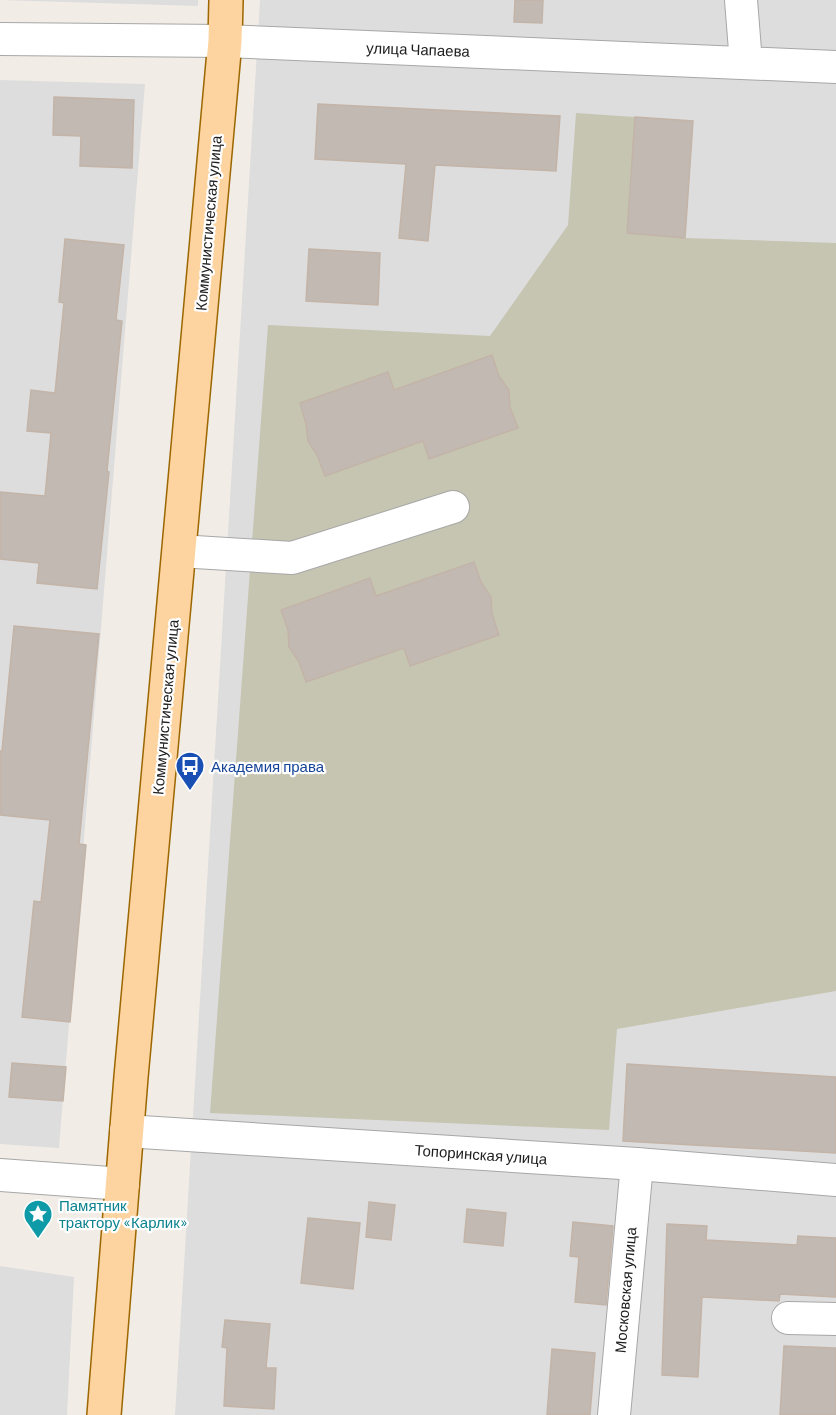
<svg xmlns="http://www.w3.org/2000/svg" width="836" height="1415" viewBox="0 0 836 1415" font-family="Barlow,sans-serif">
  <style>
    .residential { fill: #dedddd }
    .construction { fill: #c6c5b2 }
    .building { fill: #c2b9b2; stroke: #c3b4a8; stroke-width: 1.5 }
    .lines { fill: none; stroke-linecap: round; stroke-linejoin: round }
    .minor-casing { stroke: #a7a7a7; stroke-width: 34 }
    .major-casing { stroke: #9c6700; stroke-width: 36 }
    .minor { stroke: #fff; stroke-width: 32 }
    .major { stroke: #fdd39f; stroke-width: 33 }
    .labels { text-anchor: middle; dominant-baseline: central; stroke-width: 4.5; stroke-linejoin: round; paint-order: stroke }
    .street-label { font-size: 15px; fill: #202020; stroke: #fff }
    .transit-label { font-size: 15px; fill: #164399; stroke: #fff; text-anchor: start }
    .culture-label { font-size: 15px; fill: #0d838f; stroke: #fff; text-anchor: start }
  </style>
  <rect width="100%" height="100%" fill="#f1ede6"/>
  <!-- residential -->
  <g class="residential">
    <polygon points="0,0 198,0 198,6"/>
    <polygon points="260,0 836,0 836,1415 175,1415"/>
    <polygon points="0,80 145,84 59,1148 0,1144"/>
    <polygon points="0,1266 74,1277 67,1415 0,1415"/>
  </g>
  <!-- construction -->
  <polygon class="construction" points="576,113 693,121 685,238 836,243 836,991 617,1029 609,1130 210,1113 268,325 490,336 568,225"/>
  <!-- building -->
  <g class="building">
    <polygon points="515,0 543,0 542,23 514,22"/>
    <polygon points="54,97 134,100 132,168 80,166 81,136 53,135"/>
    <polygon points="318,104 560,116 556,171 435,165 428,241 399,238 406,164 315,159"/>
    <polygon points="635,117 693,121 685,238 627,233"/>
    <polygon points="65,239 124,245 116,320 122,321 107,471 109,472 97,589 37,583 39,563 0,559 0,492 45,496 51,433 27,431 31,390 55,393 64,303 59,302"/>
    <polygon points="309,249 380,253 378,305 306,301"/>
    <polygon points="492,355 499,376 509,390 510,407 518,428 429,459 423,441 325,476 317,455 308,441 306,424 300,403 388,372 394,390"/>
    <polygon points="474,562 481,582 491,597 492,614 499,635 410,666 404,648 306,682 299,662 289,647 288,630 281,610 370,578 376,596"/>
    <polygon points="14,626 99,634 79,844 86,845 70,1022 22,1017 34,901 41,902 50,820 0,815 0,751 2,751"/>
    <polygon points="12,1063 66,1067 63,1101 9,1097"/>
    <polygon points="627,1064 836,1077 836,1153 623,1141"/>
    <polygon points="369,1202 395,1205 391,1240 366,1237"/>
    <polygon points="467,1209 506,1213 503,1246 464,1242"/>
    <polygon points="308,1218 360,1223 353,1289 301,1283"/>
    <polygon points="573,1222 613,1226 606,1305 575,1302 579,1257 570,1256"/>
    <polygon points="667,1224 707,1226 706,1240 797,1245 798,1236 836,1238 836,1297 780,1294 779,1301 702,1297 698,1377 662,1375"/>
    <polygon points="225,1320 270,1324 266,1368 276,1368 274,1409 224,1406 227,1348 222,1347"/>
    <polygon points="784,1346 836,1348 836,1415 780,1415"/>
    <polygon points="552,1349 595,1353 590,1415 547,1415"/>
  </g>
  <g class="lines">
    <!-- minor casing -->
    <g class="minor-casing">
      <g id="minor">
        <polyline points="741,0 746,63"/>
        <polyline points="0,39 225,41 836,67"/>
        <polyline points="179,551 292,558 453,507"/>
        <polyline points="126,1131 637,1164 836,1180"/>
        <polyline points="0,1175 123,1184"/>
        <polyline points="788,1318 836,1319"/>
        <polyline points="614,1415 637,1164"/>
      </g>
    </g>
    <!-- major casing -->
    <g class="major-casing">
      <polyline id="major" points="104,1415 131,1077 225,41 226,0"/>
    </g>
    <!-- minor -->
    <use href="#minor" class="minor"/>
    <!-- major -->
    <use href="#major" class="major"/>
  </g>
  <!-- icons -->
  <defs>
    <g id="bus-pin" transform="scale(1.5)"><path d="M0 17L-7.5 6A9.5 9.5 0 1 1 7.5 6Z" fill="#1a4fb4" stroke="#fff"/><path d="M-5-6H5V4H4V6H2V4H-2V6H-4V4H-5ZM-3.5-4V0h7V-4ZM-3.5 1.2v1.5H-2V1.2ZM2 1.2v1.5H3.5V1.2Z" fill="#fff"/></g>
    <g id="sight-pin" transform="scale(1.5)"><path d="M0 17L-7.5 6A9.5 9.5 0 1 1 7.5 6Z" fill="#0f9aa8" stroke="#fff"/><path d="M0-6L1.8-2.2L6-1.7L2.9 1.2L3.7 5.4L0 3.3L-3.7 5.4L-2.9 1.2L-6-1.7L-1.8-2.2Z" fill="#fff"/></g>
  </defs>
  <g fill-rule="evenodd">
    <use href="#bus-pin" x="190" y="766"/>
    <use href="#sight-pin" x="38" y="1214"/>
  </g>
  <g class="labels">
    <!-- street labels -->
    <g class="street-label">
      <text transform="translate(418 49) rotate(2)">улица Чапаева</text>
      <text transform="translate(208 223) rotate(-85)">Коммунистическая улица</text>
      <text transform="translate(165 707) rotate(-85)">Коммунистическая улица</text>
      <text transform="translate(481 1154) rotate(4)">Топоринская улица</text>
      <text transform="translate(625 1290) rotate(-85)">Московская улица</text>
    </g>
    <!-- transit labels -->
    <g class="transit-label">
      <text x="211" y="766">Академия права</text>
    </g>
    <!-- culture labels -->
    <g class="culture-label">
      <text x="59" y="1205">Памятник<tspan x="59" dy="17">трактору «Карлик»</tspan></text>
    </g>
  </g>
</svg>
